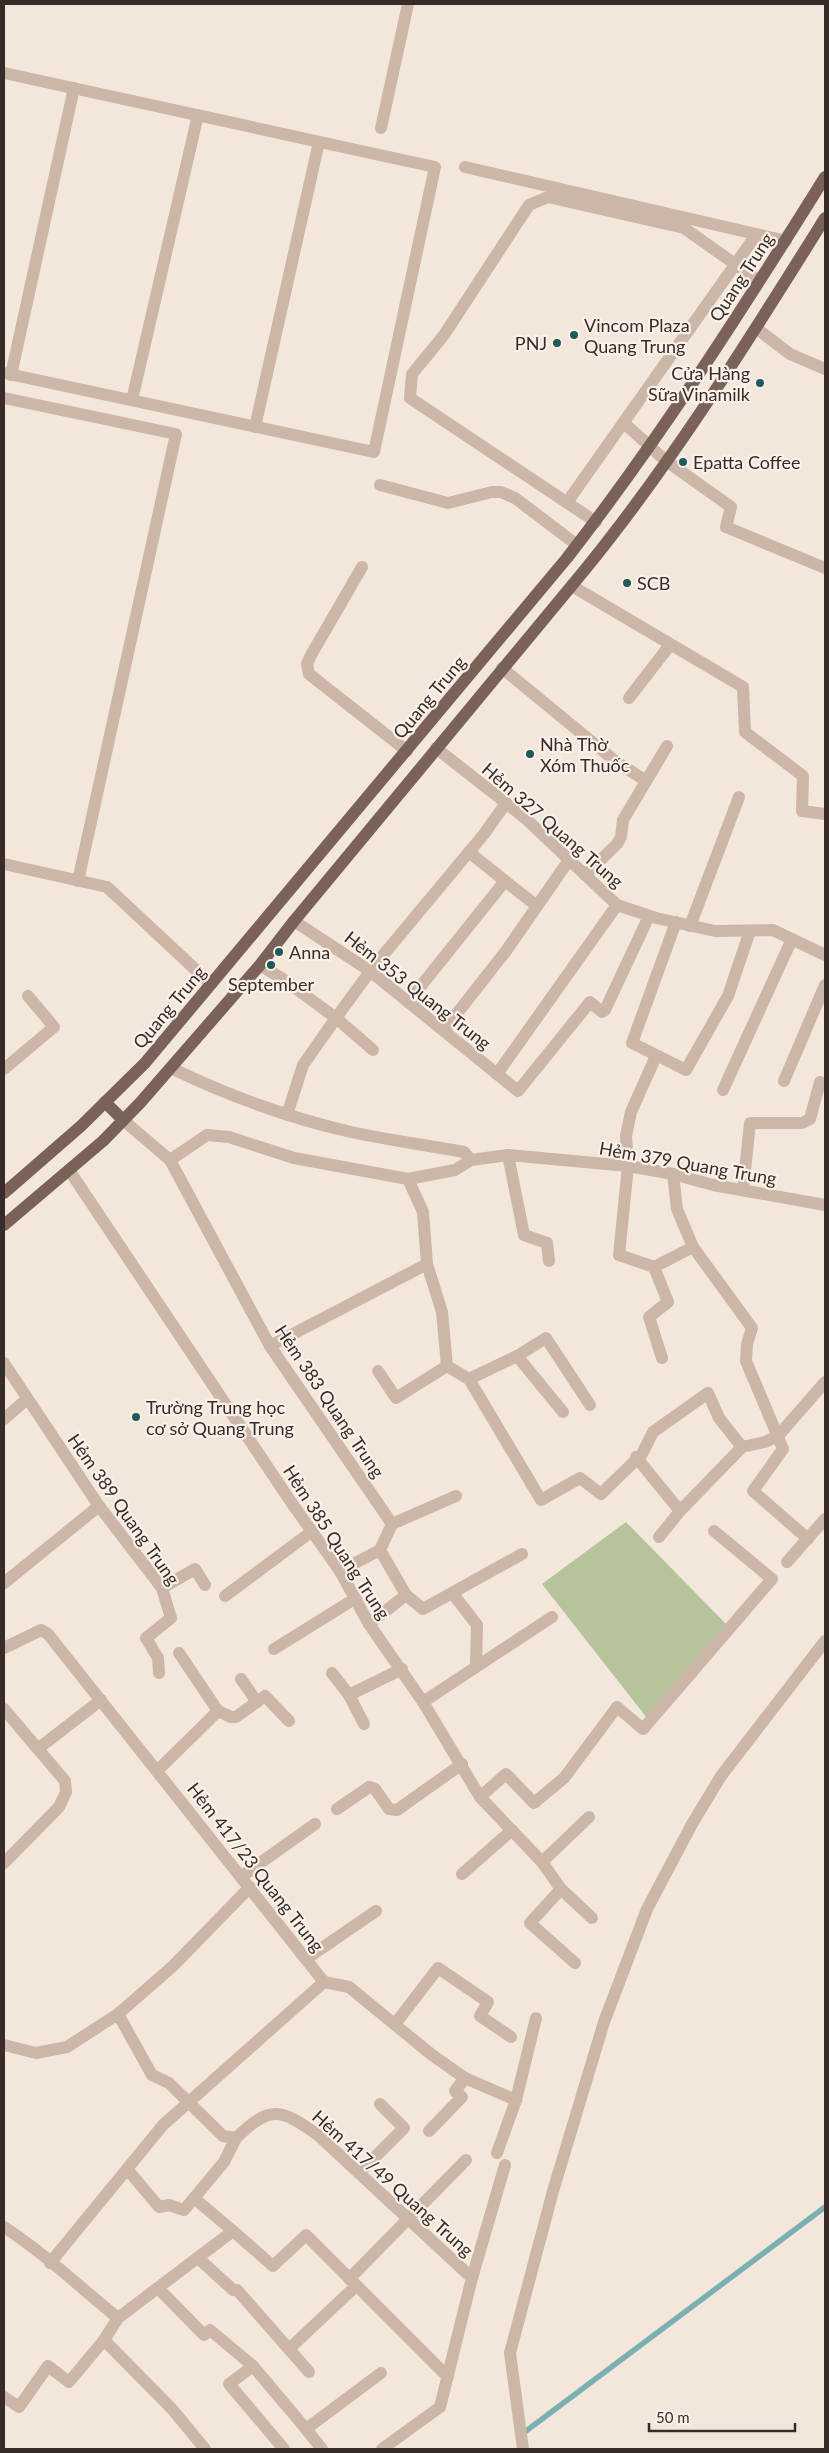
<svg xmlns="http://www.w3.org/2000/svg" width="829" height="2453" viewBox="0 0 829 2453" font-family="Lato,sans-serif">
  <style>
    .green { fill: #b7c39b }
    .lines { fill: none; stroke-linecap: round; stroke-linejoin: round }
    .stream { stroke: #7ab1b0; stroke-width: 5.5 }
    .minor { stroke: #ccb6a7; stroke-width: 12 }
    .major { stroke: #7a6259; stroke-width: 12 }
    .poi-dot { fill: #1c5a5b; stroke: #faf1e9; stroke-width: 2 }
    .labels { text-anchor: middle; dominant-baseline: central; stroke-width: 4.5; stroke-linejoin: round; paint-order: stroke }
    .street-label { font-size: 18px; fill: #382c28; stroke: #faf1e9 }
    .poi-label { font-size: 18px; fill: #382c28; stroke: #faf1e9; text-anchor: start }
  </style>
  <rect width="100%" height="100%" fill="#f3e7dc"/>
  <!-- green -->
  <polygon class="green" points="626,1522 728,1626 647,1718 542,1584"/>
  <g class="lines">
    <!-- stream -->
    <polyline class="stream" points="522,2434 825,2207"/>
    <!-- minor -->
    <g class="minor">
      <polyline points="4,73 435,167 374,452 4,373"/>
      <polyline points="381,128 408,4"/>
      <polyline points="465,167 786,241"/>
      <polyline points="756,328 790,354 825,369"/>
      <polyline points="11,375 74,88"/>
      <polyline points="4,398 176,434 78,881"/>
      <polyline points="132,400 198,115"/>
      <polyline points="624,423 665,460 731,507 726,527 825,568"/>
      <polyline points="255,427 319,142"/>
      <polyline points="380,485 448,503 492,492 501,492 515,498 577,545"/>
      <polyline points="568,501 756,235"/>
      <polyline points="596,522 410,398 412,374 444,335 529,205 548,197 684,228 759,281"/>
      <polyline points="362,567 311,655 307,664 309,674 407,751"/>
      <polyline points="572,586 743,687 745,732 803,776 802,811 825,814"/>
      <polyline points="502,668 614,760 646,781"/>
      <polyline points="629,698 670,645"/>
      <polyline points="436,748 525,818 617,905 656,918 715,931 773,930 825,955"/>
      <polyline points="4,864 107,887 211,984"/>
      <polyline points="585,875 617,844 621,837 623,820 667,746"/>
      <polyline points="505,881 537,906"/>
      <polyline points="294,921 370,971 518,1091 590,1002 602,1012 605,1010 649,916"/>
      <polyline points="676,922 632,1043 686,1070 728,996 750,931"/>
      <polyline points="690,926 739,797"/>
      <polyline points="260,965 283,979 336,1018 373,1050"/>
      <polyline points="408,1002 505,881 469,852"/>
      <polyline points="444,1030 506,951 569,860"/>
      <polyline points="656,1056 631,1112 626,1136 628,1166 619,1255 654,1267 668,1302 649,1317 662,1358"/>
      <path d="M171 1068C229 1096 289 1118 351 1132 388 1140 426 1145 464 1152L471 1160 508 1155 628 1166 673 1174 713 1185 825 1205"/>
      <polyline points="4,1069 54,1027 28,996"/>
      <polyline points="497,1074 617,905"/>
      <polyline points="784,1081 825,985"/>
      <polyline points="723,1090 792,939"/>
      <polyline points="287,1115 303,1065 336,1018 374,966 484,834 506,803"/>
      <polyline points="123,1120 170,1160 270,1346 392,1524 380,1550 406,1595 423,1609 522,1554"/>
      <polyline points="508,1155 524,1235 547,1243 549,1261"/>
      <polyline points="170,1160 207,1135 229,1137 294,1158 408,1179 455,1170 471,1160"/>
      <polyline points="69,1170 291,1502 340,1571 369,1624 423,1702 480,1797 542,1862 561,1889 592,1918"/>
      <polyline points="673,1174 677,1209 693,1247 752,1328 747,1344 746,1361 783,1449 753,1491 808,1539"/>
      <polyline points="408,1179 423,1212 427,1264 442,1312 447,1366 469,1379 541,1500 580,1478 601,1494 642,1454 653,1432 708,1393 719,1418 742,1447"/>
      <polyline points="743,1190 750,1123 802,1123 810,1119 820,1082"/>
      <polyline points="654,1267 693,1247"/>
      <polyline points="270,1346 427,1264"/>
      <polyline points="517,1356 563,1412"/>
      <polyline points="4,1363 99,1506 162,1588 171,1618 146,1638 158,1658 159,1673"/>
      <polyline points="378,1371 396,1398 447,1366"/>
      <polyline points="469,1379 517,1356 546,1338 590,1405"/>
      <polyline points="4,1419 27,1399"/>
      <polyline points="636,1457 680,1511"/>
      <polyline points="392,1524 456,1496"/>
      <polyline points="659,1537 680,1511 742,1447 765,1442 778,1436 825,1382"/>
      <polyline points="787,1562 825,1519"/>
      <polyline points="340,1571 380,1550"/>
      <polyline points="4,1583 99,1506"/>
      <polyline points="162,1588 195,1569 205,1585"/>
      <polyline points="453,1594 477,1625 476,1666"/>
      <polyline points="225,1596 311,1532"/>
      <polyline points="369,1624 406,1595"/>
      <polyline points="4,1648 41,1630 48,1634 324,1982 349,1987 432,2055 465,2078 516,2100"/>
      <polyline points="274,1649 356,1598"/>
      <polyline points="332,1673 349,1695 364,1724"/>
      <polyline points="241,1679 257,1702"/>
      <polyline points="349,1695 402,1669"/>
      <polyline points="423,1702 552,1617"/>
      <polyline points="4,1709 65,1781 66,1792 59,1807 4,1863"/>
      <polyline points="218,1711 231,1717 236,1717 265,1696 289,1721"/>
      <polyline points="39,1748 101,1700"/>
      <polyline points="157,1771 218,1711 179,1653"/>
      <polyline points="480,1797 506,1774 534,1803 564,1778 617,1707 643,1729 772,1579 714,1531"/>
      <polyline points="337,1809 369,1787 375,1789 389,1809 397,1810 462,1764"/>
      <polyline points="542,1862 589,1817"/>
      <polyline points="462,1874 512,1830"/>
      <polyline points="242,1876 315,1824"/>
      <polyline points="561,1889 530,1923 575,1963"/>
      <polyline points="306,1959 376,1911"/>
      <polyline points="118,2014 173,1966 250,1887"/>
      <polyline points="395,2024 438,1968 488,2002 480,2016 511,2037"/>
      <path d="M4 2045 36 2053 67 2047 118 2014 152 2075 169 2083 223 2136 236 2138C271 2104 281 2109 318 2135L472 2278"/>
      <polyline points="429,2131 462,2097 455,2091 465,2078"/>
      <polyline points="497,2153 516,2100 536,2018"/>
      <polyline points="127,2169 159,2207 169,2205 184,2210 224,2162 236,2138"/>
      <polyline points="359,2173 404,2128 380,2104"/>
      <polyline points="194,2198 233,2231"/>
      <path d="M4 2227C44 2253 81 2288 118 2318L233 2231 273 2266 306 2235 448 2377"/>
      <polyline points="198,2258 233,2290 237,2290 309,2372"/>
      <polyline points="50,2263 163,2125 324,1982"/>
      <polyline points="349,2279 466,2160"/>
      <polyline points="158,2288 204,2335 210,2330 253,2366 306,2429 381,2373"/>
      <polyline points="104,2340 118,2318"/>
      <polyline points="289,2349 356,2286"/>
      <polyline points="253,2366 229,2384 284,2449"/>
      <polyline points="4,2397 19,2407 48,2366 69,2382 104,2340 172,2409 205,2449"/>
      <polyline points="306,2429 322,2449"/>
      <polyline points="382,2449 440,2407 472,2278 505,2165"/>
      <polyline points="523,2449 510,2353 553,2191 604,2022 647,1909 692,1824 721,1776 825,1641"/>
    </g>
    <!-- major -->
    <g class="major">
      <polyline points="105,1102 123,1120"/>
      <path d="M4 1193 81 1126 145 1063 567 558C661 437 744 307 825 177"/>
      <path d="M4 1225 103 1141 140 1103 260 965 294 921 583 572C673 462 750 338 825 218"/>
    </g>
  </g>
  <!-- markers -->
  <g class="poi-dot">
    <circle cx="574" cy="335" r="5"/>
    <circle cx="557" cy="343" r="5"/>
    <circle cx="760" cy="383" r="5"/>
    <circle cx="683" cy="462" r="5"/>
    <circle cx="627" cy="583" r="5"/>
    <circle cx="530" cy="754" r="5"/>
    <circle cx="279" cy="952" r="5"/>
    <circle cx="271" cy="965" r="5"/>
    <circle cx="136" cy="1417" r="5"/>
  </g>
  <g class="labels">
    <!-- street labels -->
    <g class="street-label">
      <text transform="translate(741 277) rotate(-57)">Quang Trung</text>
      <text transform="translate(429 697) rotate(-50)">Quang Trung</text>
      <text transform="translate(553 825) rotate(41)">Hẻm 327 Quang Trung</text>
      <text transform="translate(418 990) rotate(38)">Hẻm 353 Quang Trung</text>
      <text transform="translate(169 1007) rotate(-50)">Quang Trung</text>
      <text transform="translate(688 1163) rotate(10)">Hẻm 379 Quang Trung</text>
      <text transform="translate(330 1401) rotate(56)">Hẻm 383 Quang Trung</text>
      <text transform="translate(124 1509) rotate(55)">Hẻm 389 Quang Trung</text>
      <text transform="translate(337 1542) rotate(57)">Hẻm 385 Quang Trung</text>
      <text transform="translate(256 1867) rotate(52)">Hẻm 417/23 Quang Trung</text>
      <text transform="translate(393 2183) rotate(42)">Hẻm 417/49 Quang Trung</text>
    </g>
    <!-- poi labels -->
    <g class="poi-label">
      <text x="584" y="325">Vincom Plaza<tspan x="584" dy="21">Quang Trung</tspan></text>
      <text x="547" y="343" text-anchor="end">PNJ</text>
      <text x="750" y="373" text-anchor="end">Cửa Hàng<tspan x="750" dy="21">Sữa Vinamilk</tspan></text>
      <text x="693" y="462">Epatta Coffee</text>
      <text x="637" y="583">SCB</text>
      <text x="540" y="744">Nhà Thờ<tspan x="540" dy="21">Xóm Thuốc</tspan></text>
      <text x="289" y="952">Anna</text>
      <text x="271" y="984" text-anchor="middle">September</text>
      <text x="146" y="1407">Trường Trung học<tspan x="146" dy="21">cơ sở Quang Trung</tspan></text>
    </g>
  </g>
  <!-- border -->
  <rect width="829" height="2453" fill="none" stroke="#382c28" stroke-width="10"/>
  <!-- scale -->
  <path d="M649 2423v8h146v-8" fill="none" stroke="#382c28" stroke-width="2.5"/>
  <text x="656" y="2423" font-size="15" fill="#382c28" stroke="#faf1e9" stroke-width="4" paint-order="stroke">50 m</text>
</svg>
